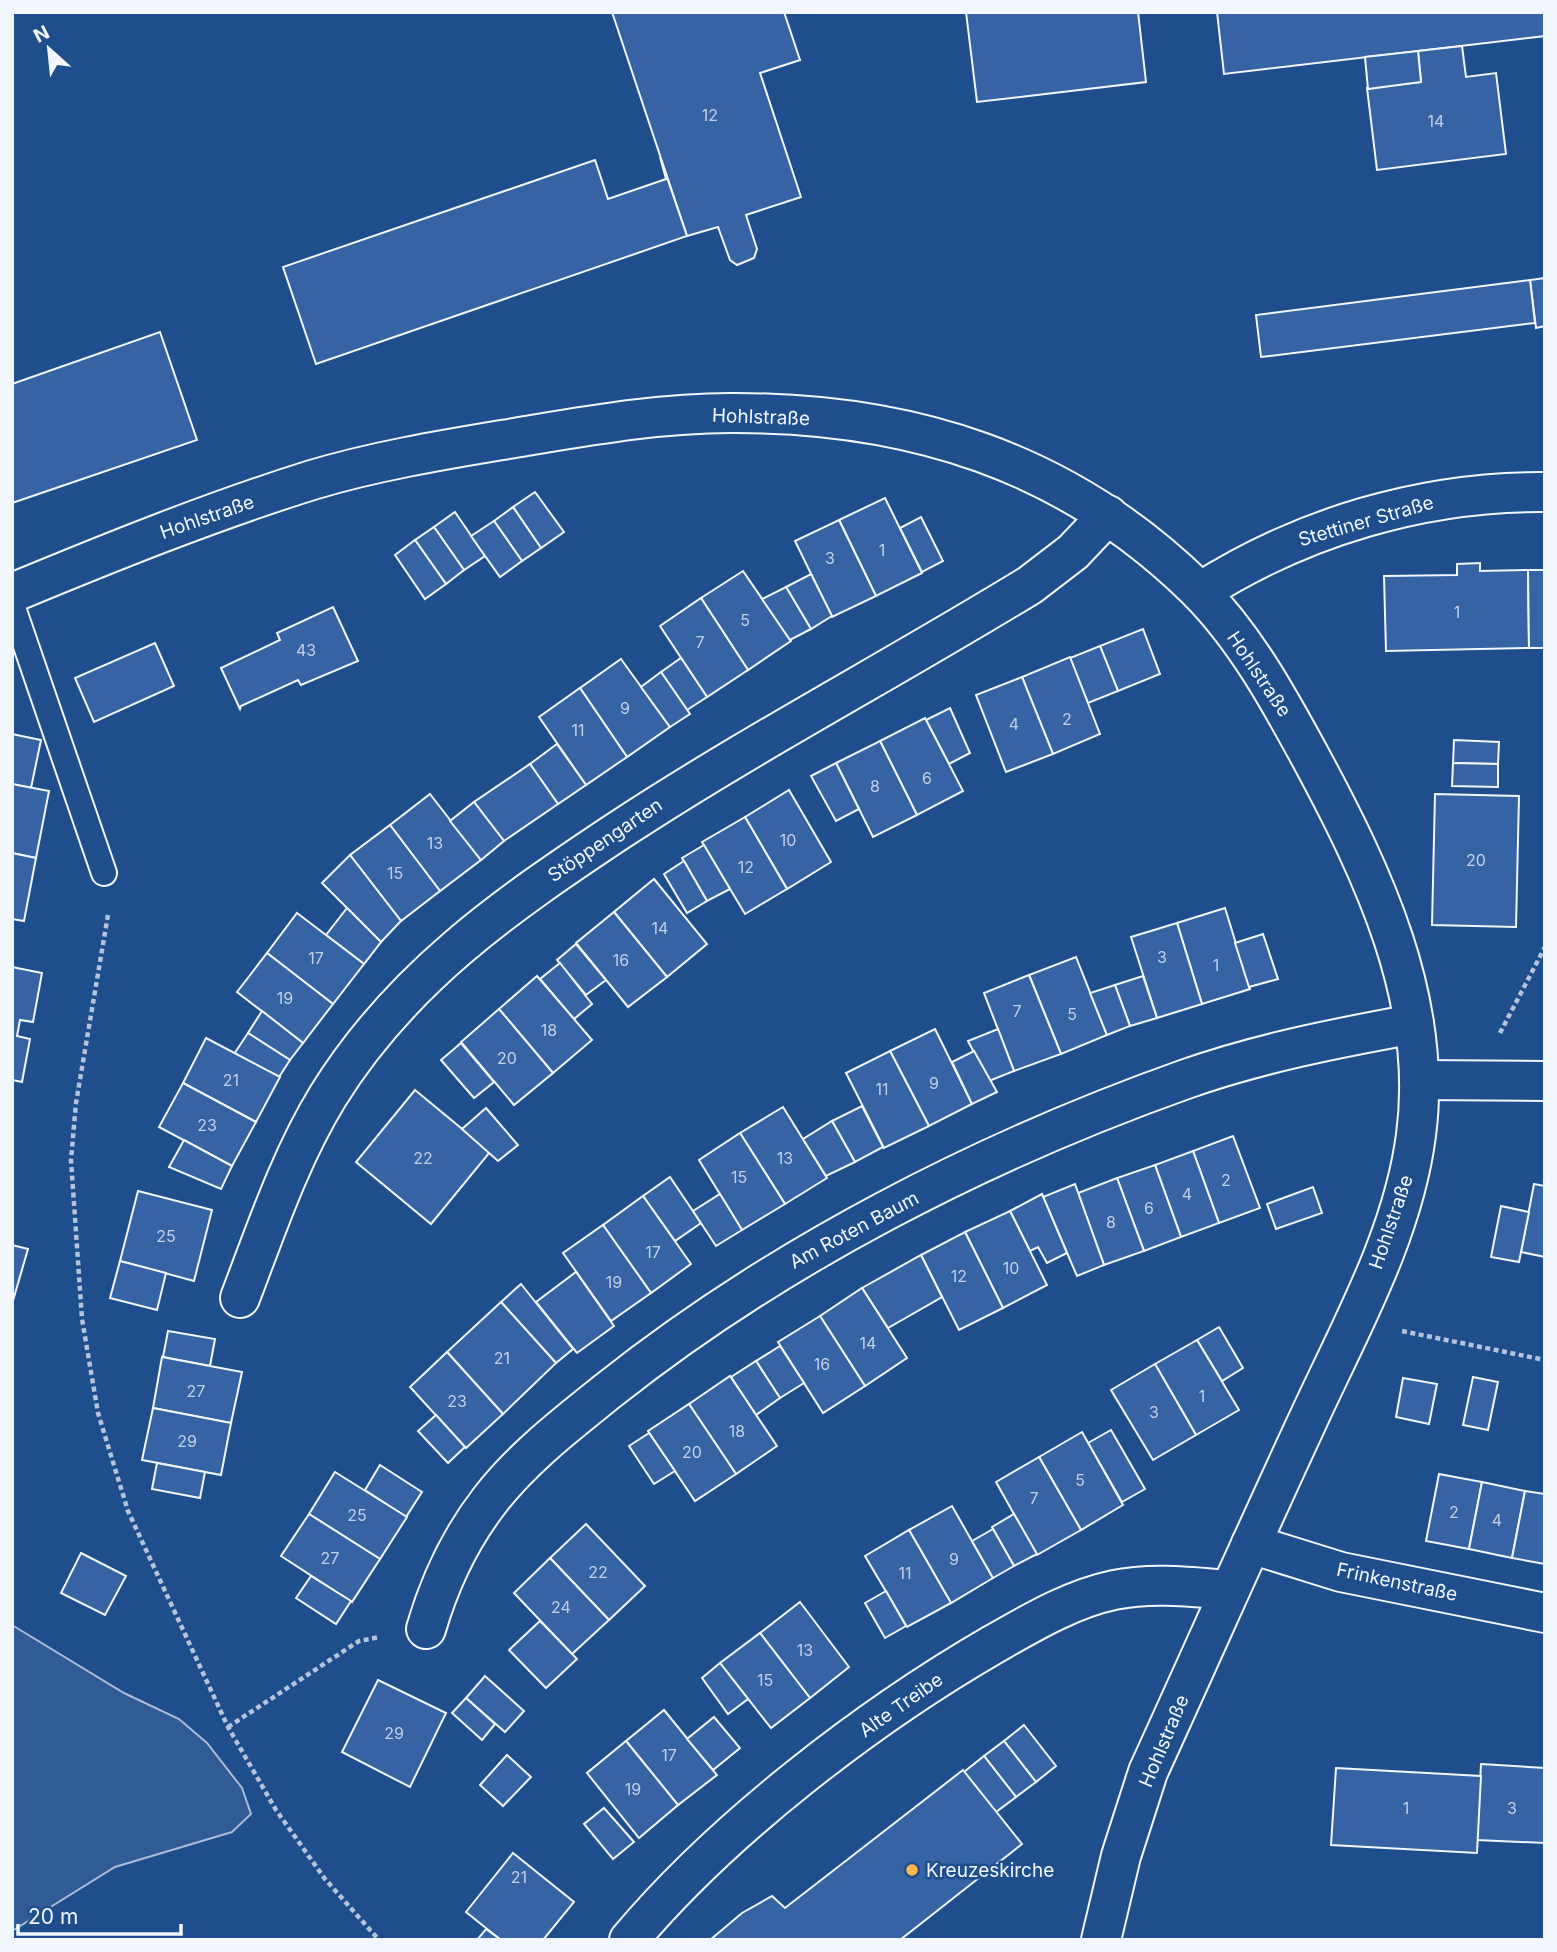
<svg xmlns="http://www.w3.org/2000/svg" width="1557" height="1952" viewBox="0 0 1557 1952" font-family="Inter,sans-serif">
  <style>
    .green { fill: #305b95; stroke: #a8bbd7; stroke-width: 2 }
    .building { fill: #3563a3; stroke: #f2f6ff; stroke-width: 2 }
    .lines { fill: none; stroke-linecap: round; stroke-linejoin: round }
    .lane-casing { stroke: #f2f6ff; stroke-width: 28 }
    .street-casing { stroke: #f2f6ff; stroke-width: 42 }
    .path { stroke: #b3c4dc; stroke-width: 4.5; stroke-dasharray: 5 3.5; stroke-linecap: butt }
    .lane { stroke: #1f4e8c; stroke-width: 24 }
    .street { stroke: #1f4e8c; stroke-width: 38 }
    .poi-dot { fill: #ffb74d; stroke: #1f4e8c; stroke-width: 2.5 }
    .labels { text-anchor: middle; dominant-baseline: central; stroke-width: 5; stroke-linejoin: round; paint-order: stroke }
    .number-label { font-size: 16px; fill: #c3d1e8 }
    .street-label { font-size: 19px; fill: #f2f6ff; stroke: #1f4e8c }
    .poi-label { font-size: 19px; fill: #f2f6ff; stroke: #1f4e8c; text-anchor: start }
  </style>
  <rect width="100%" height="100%" fill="#1f4e8c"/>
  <!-- green -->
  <polygon class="green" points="12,1625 124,1693 179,1719 207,1743 242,1788 251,1814 232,1832 115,1867 12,1931"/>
  <!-- building -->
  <g class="building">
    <polygon points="612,12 784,12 800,60 760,73 801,197 746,215 757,249 754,258 737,265 730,260 718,227 687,236"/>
    <polygon points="966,12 1138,12 1146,82 977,102"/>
    <polygon points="1217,12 1545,12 1545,36 1224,74"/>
    <polygon points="1462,46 1466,77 1496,73 1506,154 1377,170 1367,88 1421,82 1418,51"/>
    <polygon points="1418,51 1421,82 1368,89 1365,57"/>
    <polygon points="660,157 687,236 316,364 283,267 595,160 608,199 666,179"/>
    <polygon points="1545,278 1545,326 1536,328 1530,280"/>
    <polygon points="1530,280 1535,323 1261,357 1256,315"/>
    <polygon points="160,332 197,440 12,503 12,384"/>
    <polygon points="535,492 564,532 541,548 513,507"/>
    <polygon points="885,498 922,573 876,596 839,520"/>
    <polygon points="513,507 541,548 522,561 494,521"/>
    <polygon points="455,512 485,556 464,570 434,527"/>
    <polygon points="921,517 943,561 922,572 900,528"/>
    <polygon points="839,520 876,596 832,617 795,541"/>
    <polygon points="494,521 522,561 500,577 471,536"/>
    <polygon points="434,527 464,570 446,584 415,540"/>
    <polygon points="415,540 446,584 425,599 395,555"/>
    <polygon points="1480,563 1480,571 1528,570 1529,648 1386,651 1384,576 1457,575 1457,564"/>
    <polygon points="1528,570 1545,570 1545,648 1529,648"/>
    <polygon points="743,571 791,641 748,670 701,598"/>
    <polygon points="811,574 832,616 811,629 786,587"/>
    <polygon points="786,587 811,629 790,640 762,599"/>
    <polygon points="701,598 748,670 707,697 660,626"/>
    <polygon points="333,607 358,661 301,685 298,680 241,706 240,709 221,668 280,640 277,633"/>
    <polygon points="1143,629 1160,674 1118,691 1100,646"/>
    <polygon points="155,643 174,686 94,722 75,678"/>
    <polygon points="1100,646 1118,691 1088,703 1070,658"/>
    <polygon points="1070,657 1100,734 1053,754 1022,677"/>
    <polygon points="681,658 707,697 687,710 661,672"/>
    <polygon points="621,659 670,727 627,757 580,688"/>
    <polygon points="661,672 690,714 670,727 641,687"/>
    <polygon points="1022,677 1053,754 1006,772 976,695"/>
    <polygon points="580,688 627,757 586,785 539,717"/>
    <polygon points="950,708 970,753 949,764 926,720"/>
    <polygon points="925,718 963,791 917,815 880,741"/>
    <polygon points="12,734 41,740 31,788 12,784"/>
    <polygon points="1454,740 1499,742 1498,764 1453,763"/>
    <polygon points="880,741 917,815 873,837 836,763"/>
    <polygon points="557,744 586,785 558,804 530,764"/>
    <polygon points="836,763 859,809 836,821 811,776"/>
    <polygon points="1453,763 1498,764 1498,787 1452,786"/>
    <polygon points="530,764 558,804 504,841 474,802"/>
    <polygon points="12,784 49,791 36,858 12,853"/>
    <polygon points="789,790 831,862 787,889 745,817"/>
    <polygon points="430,794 481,860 440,891 390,825"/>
    <polygon points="1435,794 1519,796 1516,927 1432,925"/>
    <polygon points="474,802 504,841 481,860 450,821"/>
    <polygon points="745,817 787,889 745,914 702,842"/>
    <polygon points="390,825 440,891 401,921 350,855"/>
    <polygon points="704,845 730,889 707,901 682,858"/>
    <polygon points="12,853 36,858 24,921 12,919"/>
    <polygon points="350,855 401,921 381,942 322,883"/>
    <polygon points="684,861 707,901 687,913 664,874"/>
    <polygon points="654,879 707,944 667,977 614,912"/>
    <polygon points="347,908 381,942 364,964 326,935"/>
    <polygon points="1225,908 1250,989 1202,1004 1177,923"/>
    <polygon points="614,912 667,977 628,1007 576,943"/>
    <polygon points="297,913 364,964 333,1004 267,953"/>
    <polygon points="1177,923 1202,1004 1157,1018 1131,937"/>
    <polygon points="1263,934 1278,979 1249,987 1235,943"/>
    <polygon points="576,944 606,980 586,995 557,960"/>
    <polygon points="267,953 333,1004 303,1043 237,992"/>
    <polygon points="1076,957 1107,1035 1061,1054 1029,975"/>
    <polygon points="560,963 592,1004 574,1019 540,979"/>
    <polygon points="12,967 42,973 33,1022 20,1020 17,1036 30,1039 22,1082 12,1080"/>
    <polygon points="1029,975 1061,1054 1014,1071 984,993"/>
    <polygon points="537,976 592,1040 553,1073 499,1009"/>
    <polygon points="1143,976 1157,1018 1130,1026 1115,985"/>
    <polygon points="1115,985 1130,1026 1107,1035 1090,993"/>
    <polygon points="499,1009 553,1073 514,1105 461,1042"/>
    <polygon points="262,1011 303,1043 290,1060 248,1033"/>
    <polygon points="935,1029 972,1104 929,1126 890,1051"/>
    <polygon points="998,1029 1014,1071 989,1081 968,1041"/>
    <polygon points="248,1033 290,1060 279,1077 234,1054"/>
    <polygon points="206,1038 280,1077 256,1122 183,1083"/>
    <polygon points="461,1043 494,1082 474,1098 441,1060"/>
    <polygon points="890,1051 929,1126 884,1148 846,1073"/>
    <polygon points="974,1051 997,1092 972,1104 952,1062"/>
    <polygon points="183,1083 256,1122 232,1166 159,1127"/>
    <polygon points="415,1090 490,1152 431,1224 356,1162"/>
    <polygon points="862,1106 883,1147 855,1162 832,1121"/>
    <polygon points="783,1107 827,1178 785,1204 740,1133"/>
    <polygon points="486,1108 518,1145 498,1161 462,1129"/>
    <polygon points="832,1121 855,1162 826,1176 803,1139"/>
    <polygon points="740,1133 785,1204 742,1230 699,1160"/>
    <polygon points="1233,1136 1260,1208 1219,1223 1193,1151"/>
    <polygon points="184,1140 232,1166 221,1189 169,1167"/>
    <polygon points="1193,1151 1219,1223 1181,1237 1155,1165"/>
    <polygon points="1155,1165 1181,1237 1144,1251 1117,1178"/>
    <polygon points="670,1177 701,1223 675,1241 643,1196"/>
    <polygon points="1117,1178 1144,1251 1104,1265 1078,1193"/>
    <polygon points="1075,1184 1104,1265 1077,1276 1043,1197"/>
    <polygon points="1534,1184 1545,1186 1545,1257 1521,1252"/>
    <polygon points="1313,1187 1322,1213 1276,1229 1267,1204"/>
    <polygon points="138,1191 212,1210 194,1281 120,1261"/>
    <polygon points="720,1194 742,1230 716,1246 693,1211"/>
    <polygon points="1042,1194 1067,1253 1047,1263 1038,1247 1030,1251 1010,1211"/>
    <polygon points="643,1196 691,1264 651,1293 603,1225"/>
    <polygon points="1501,1206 1529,1212 1519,1262 1491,1257"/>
    <polygon points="1010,1211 1047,1285 1003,1308 965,1232"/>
    <polygon points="603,1225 651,1293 611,1321 563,1253"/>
    <polygon points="965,1232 1003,1308 959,1330 921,1255"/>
    <polygon points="12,1245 28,1249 12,1304"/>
    <polygon points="921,1255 942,1297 888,1328 862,1288"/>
    <polygon points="120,1261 166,1273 157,1310 110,1298"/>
    <polygon points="576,1272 614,1326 577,1353 536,1302"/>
    <polygon points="521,1284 573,1349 556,1363 501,1302"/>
    <polygon points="862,1288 907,1358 865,1386 820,1316"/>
    <polygon points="501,1302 556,1363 503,1414 447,1352"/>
    <polygon points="820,1316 865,1386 823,1413 778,1342"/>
    <polygon points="1219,1327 1243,1368 1222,1381 1197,1340"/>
    <polygon points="168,1331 215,1339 210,1366 163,1357"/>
    <polygon points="1197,1340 1239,1410 1196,1435 1155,1364"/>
    <polygon points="780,1346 804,1383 780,1398 756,1361"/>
    <polygon points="447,1352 503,1414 466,1448 410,1387"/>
    <polygon points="162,1357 242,1372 231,1423 153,1408"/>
    <polygon points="756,1361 780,1398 756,1415 731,1377"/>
    <polygon points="1155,1364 1196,1435 1153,1460 1111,1390"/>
    <polygon points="730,1376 777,1446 736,1474 689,1404"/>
    <polygon points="1473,1377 1498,1382 1488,1430 1463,1425"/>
    <polygon points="1403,1378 1437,1384 1429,1424 1396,1417"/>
    <polygon points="689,1404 736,1474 695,1501 648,1431"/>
    <polygon points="153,1408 231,1423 221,1475 142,1460"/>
    <polygon points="436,1415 465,1447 448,1463 418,1431"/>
    <polygon points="1111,1430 1145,1489 1122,1502 1088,1443"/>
    <polygon points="1082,1432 1123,1505 1081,1530 1039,1457"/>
    <polygon points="649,1433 675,1471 654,1484 629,1446"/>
    <polygon points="1039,1457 1081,1530 1037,1555 996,1482"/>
    <polygon points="157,1463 205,1472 200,1498 152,1489"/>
    <polygon points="380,1465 422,1492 406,1517 365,1490"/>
    <polygon points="335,1472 407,1517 380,1559 309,1514"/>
    <polygon points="1439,1474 1482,1482 1469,1549 1426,1541"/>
    <polygon points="1482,1482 1525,1491 1512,1558 1469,1549"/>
    <polygon points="1525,1491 1545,1494 1545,1564 1512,1558"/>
    <polygon points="952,1506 993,1578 951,1603 909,1530"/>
    <polygon points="309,1514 380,1559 352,1602 281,1556"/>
    <polygon points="1014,1514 1037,1554 1014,1566 992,1527"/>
    <polygon points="586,1524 645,1586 609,1620 550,1558"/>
    <polygon points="993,1529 1014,1566 993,1578 972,1541"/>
    <polygon points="909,1530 951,1603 907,1627 865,1556"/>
    <polygon points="81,1553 126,1576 105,1615 61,1593"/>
    <polygon points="550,1558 609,1620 572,1654 514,1593"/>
    <polygon points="311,1576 351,1601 336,1624 296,1598"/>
    <polygon points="886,1591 906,1626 885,1638 865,1603"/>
    <polygon points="800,1602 849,1667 810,1698 760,1633"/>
    <polygon points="540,1621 577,1659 546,1688 509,1650"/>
    <polygon points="760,1633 810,1698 771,1728 720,1663"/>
    <polygon points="720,1663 748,1699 728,1714 702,1678"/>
    <polygon points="485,1676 524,1711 505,1732 466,1698"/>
    <polygon points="378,1680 446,1713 410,1787 342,1752"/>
    <polygon points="466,1698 495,1724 482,1740 452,1713"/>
    <polygon points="664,1710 717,1775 678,1805 626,1741"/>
    <polygon points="714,1717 740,1748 713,1770 687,1739"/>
    <polygon points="1024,1725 1056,1766 1036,1782 1004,1741"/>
    <polygon points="626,1741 678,1805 639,1838 587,1773"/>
    <polygon points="1004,1741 1036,1782 1016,1797 984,1756"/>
    <polygon points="507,1755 531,1777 503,1806 480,1785"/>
    <polygon points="984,1756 1016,1797 996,1812 964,1772"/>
    <polygon points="1481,1764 1545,1768 1545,1843 1477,1840"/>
    <polygon points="1336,1768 1481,1776 1477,1853 1331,1845"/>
    <polygon points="963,1770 1022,1844 900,1940 710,1940 742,1913 772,1896 785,1908"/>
    <polygon points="604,1808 634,1842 613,1859 584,1824"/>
    <polygon points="513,1853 574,1902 543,1940 501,1940 466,1912"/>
    <polygon points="486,1929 501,1940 477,1940"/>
  </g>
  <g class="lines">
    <!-- lane casing -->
    <g class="lane-casing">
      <polyline id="lane" points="12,605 104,873"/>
    </g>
    <!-- street casing -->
    <g class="street-casing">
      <g id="street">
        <path d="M1200 592C1302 527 1423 491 1545 492"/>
        <path d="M12 593C111 552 210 512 312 480 382 459 455 448 526 436 593 425 662 413 730 413 910 412 1067 461 1197 589 1245 637 1279 699 1311 758 1373 873 1434 1001 1416 1135 1403 1236 1349 1330 1307 1422 1253 1538 1201 1656 1148 1772L1121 1856 1101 1940"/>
        <polyline points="1419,1080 1545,1081"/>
        <path d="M240 1298C266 1230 290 1158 328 1096 401 978 505 906 618 831 752 743 893 669 1030 585L1073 552 1108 515"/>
        <polyline points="1251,1544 1341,1572 1545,1613"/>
        <path d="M426 1629C440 1581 459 1540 490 1500 522 1458 568 1423 609 1390 778 1256 983 1151 1186 1079 1260 1053 1337 1038 1414 1024"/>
        <path d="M629 1940C723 1828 868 1717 994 1644 1031 1623 1071 1599 1114 1590 1152 1582 1192 1587 1230 1590"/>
      </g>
    </g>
    <!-- path -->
    <g class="path">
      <polyline points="108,915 76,1103 71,1160 82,1319 98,1413 128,1511 228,1727 276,1810 325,1879 379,1940"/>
      <polyline points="1500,1033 1545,947"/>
      <polyline points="1402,1331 1545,1360"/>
      <polyline points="228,1727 359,1641 380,1637"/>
    </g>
    <!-- lane -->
    <use href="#lane" class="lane"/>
    <!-- street -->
    <use href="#street" class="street"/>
  </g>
  <!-- markers -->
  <circle class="poi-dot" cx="912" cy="1870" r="7"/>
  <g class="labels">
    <!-- number labels -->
    <g class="number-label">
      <text x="710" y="115">12</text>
      <text x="1436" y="121">14</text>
      <text x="882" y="550">1</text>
      <text x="830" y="558">3</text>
      <text x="1457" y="612">1</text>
      <text x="745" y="620">5</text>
      <text x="700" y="642">7</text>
      <text x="306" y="650">43</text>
      <text x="625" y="708">9</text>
      <text x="1067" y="719">2</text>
      <text x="1014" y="724">4</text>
      <text x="578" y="730">11</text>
      <text x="927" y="778">6</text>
      <text x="875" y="786">8</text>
      <text x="788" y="840">10</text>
      <text x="435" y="843">13</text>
      <text x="1476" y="860">20</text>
      <text x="746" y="867">12</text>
      <text x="395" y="873">15</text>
      <text x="660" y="928">14</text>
      <text x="1162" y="957">3</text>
      <text x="316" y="958">17</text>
      <text x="621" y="960">16</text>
      <text x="1216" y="965">1</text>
      <text x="285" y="998">19</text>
      <text x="1017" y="1011">7</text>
      <text x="1072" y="1014">5</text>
      <text x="549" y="1030">18</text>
      <text x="507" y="1058">20</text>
      <text x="231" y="1080">21</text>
      <text x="934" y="1083">9</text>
      <text x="882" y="1089">11</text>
      <text x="207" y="1125">23</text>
      <text x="423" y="1158">22</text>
      <text x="785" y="1158">13</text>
      <text x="739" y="1177">15</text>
      <text x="1226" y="1180">2</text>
      <text x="1187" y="1194">4</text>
      <text x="1149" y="1208">6</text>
      <text x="1111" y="1222">8</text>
      <text x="166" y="1236">25</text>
      <text x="653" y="1252">17</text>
      <text x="1011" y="1268">10</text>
      <text x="959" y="1276">12</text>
      <text x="614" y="1282">19</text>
      <text x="868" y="1343">14</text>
      <text x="502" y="1358">21</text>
      <text x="822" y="1364">16</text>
      <text x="196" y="1391">27</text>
      <text x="1202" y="1396">1</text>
      <text x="457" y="1401">23</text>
      <text x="1154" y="1412">3</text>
      <text x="737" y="1431">18</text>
      <text x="187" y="1441">29</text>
      <text x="692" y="1452">20</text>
      <text x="1080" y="1480">5</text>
      <text x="1034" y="1498">7</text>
      <text x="1454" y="1512">2</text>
      <text x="357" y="1515">25</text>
      <text x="1497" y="1520">4</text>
      <text x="330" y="1558">27</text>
      <text x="954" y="1559">9</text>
      <text x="598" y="1572">22</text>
      <text x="905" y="1573">11</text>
      <text x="561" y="1607">24</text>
      <text x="805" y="1650">13</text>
      <text x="765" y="1680">15</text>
      <text x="394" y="1733">29</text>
      <text x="669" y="1755">17</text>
      <text x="633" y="1789">19</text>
      <text x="1406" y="1808">1</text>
      <text x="1512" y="1808">3</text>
      <text x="519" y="1877">21</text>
    </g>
    <!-- street labels -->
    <g class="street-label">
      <text transform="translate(761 417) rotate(2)">Hohlstraße</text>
      <text transform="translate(207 517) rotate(-19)">Hohlstraße</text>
      <text transform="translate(1366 521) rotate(-16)">Stettiner Straße</text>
      <text transform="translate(1259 674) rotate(56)">Hohlstraße</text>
      <text transform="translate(605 840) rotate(-34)">Stöppengarten</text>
      <text transform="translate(1391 1222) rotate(-71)">Hohlstraße</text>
      <text transform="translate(854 1230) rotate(-28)">Am Roten Baum</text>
      <text transform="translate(1397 1582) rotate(12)">Frinkenstraße</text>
      <text transform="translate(901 1705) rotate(-35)">Alte Treibe</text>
      <text transform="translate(1164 1741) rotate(-67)">Hohlstraße</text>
    </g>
    <!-- poi labels -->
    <g class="poi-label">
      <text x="926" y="1870">Kreuzeskirche</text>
    </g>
  </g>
  <!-- border -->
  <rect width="1557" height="1952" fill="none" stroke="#f2f6ff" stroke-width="28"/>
  <!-- north arrow -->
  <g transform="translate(49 49) rotate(333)" stroke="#1f4e8c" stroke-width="5" paint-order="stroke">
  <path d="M0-5L12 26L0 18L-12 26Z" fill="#f2f6ff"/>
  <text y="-10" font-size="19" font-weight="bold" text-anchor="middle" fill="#f2f6ff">N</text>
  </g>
  <!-- scale -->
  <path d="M18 1924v10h163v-10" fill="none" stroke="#f2f6ff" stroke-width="3.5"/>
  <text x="28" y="1924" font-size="21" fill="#f2f6ff" stroke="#1f4e8c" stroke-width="5" paint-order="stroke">20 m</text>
</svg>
